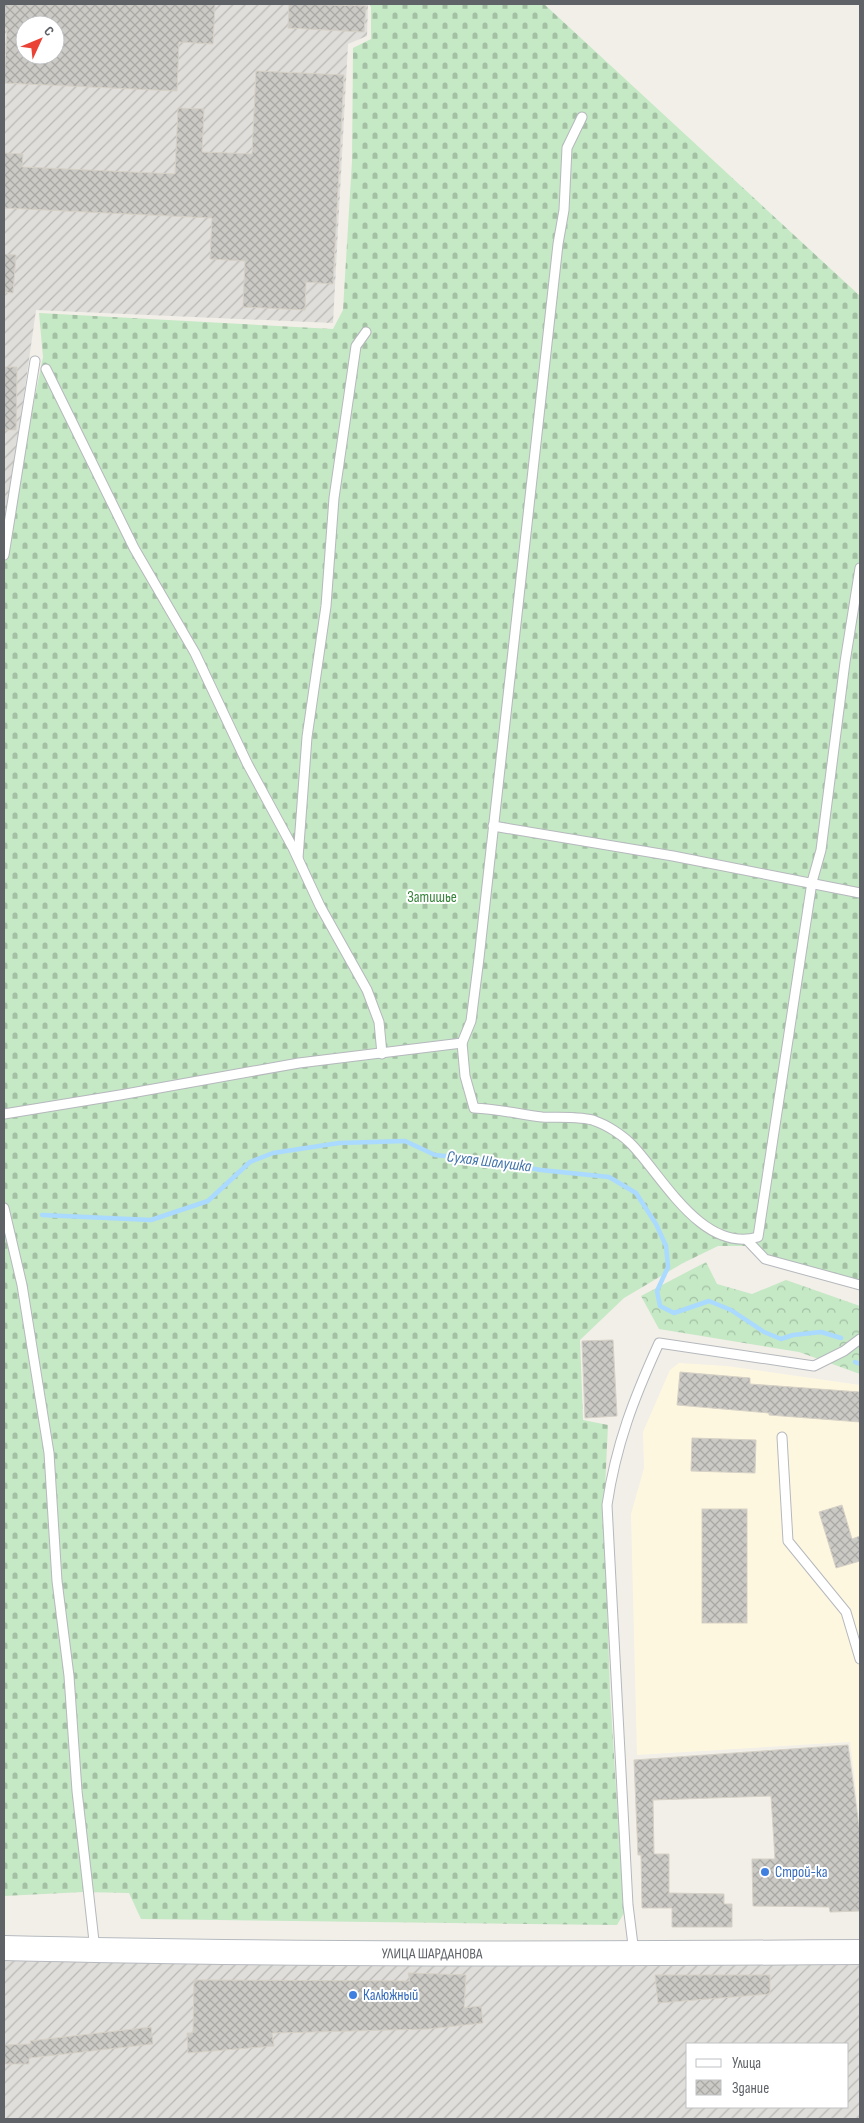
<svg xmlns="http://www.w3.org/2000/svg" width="864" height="2123" viewBox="0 0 864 2123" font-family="'Sofia Sans Condensed',sans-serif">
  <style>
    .commercial { fill: #fef7e0 }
    .industrial { fill: url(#industrial-furrows); fill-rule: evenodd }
    .forest { fill: url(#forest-crowns) }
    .cemetery { fill: url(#cemetery-stones) }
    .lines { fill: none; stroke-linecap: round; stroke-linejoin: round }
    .stream { stroke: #aadaff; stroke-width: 4.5 }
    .building { fill: url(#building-cross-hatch); stroke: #d6d1c6; fill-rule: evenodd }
    .lane-casing { stroke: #b5b8bc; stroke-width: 11 }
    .secondary-casing { stroke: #b6babf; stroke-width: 26 }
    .lane { stroke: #fff; stroke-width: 9 }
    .secondary { stroke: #fff; stroke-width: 24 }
    .shop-dot { fill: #3f7fe0; stroke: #fff; stroke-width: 2 }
    .labels { text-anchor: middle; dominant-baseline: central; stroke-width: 4; stroke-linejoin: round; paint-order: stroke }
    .park-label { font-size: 15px; fill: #348238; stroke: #fff }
    .shop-label { font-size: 15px; fill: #366cbe; stroke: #fff; text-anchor: start }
    .street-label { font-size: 15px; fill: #5f6368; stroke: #fff }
    .water-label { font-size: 16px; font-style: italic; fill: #4174aa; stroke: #fff }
  </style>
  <defs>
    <pattern id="industrial-furrows" width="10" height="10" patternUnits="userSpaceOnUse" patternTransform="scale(1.25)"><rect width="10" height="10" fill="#e0deda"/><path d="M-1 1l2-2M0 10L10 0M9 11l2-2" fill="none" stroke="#b9b8b5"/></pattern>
    <pattern id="forest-crowns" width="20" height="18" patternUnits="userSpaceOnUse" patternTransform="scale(1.25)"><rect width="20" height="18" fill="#c5e8c5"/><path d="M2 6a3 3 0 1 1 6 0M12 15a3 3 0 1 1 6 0" fill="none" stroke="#a3c0a4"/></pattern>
    <pattern id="cemetery-stones" width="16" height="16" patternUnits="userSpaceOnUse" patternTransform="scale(1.25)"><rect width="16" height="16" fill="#c5e8c5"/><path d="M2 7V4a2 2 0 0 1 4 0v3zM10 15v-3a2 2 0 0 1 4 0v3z" fill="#a3c0a4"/></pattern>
    <pattern id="building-cross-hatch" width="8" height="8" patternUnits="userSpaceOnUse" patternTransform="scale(1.25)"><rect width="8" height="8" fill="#cccac5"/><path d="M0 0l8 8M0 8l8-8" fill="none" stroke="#a9a8a4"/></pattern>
  </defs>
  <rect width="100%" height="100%" fill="#f1efe8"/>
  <!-- commercial -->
  <polygon class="commercial" points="679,1363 727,1366 860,1385 860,1820 850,1742 637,1755 631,1514 644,1468 643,1432 670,1370"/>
  <!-- industrial -->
  <g class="industrial">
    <path d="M4 4H367L368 5 367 36 348 44 333 323 36 310 4 536ZM25 25H55V55H25Z"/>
    <path d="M4 1948 860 1952V2119H4ZM688 2044H848V2107H688Z"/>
  </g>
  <!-- forest -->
  <polygon class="forest" points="706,1262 717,1284 752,1294 786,1280 860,1306 860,1374 799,1352 659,1329 641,1296"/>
  <!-- cemetery -->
  <polygon class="cemetery" points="369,4 544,4 860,296 860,1289 769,1263 750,1246 718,1246 683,1263 624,1298 580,1340 583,1420 608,1425 604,1509 610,1692 624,1913 617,1925 141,1919 129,1893 83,1892 4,1896 4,548 43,357 39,313 333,329 343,310 352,161 353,48 371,39 371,7"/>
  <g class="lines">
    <!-- stream -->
    <g class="stream">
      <polyline points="42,1215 151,1220 208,1201 250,1162 273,1153 339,1143 405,1141 435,1155 476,1159 541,1170 609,1177 636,1193 656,1224 666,1246 668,1267 657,1291 660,1306 674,1313 709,1301 731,1310 764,1332 781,1339 793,1335 821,1332 841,1338"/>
      <polyline points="855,1362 860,1364"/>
    </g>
  </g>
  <!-- building -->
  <g class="building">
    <path d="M4 4H215L213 44 179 42 177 91 4 83 7 28H4ZM25 25H55V55H25Z"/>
    <polygon points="289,4 366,6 364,32 288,28"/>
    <polygon points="256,71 344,75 333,284 306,282 305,310 243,307 245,261 210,259 212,218 4,208 4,153 23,154 22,167 175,174 178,108 204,109 202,152 252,154"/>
    <polygon points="4,254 16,255 13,293 4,292"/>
    <polygon points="4,367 17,367 16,430 4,430"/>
    <polygon points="613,1340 617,1416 585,1418 582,1341"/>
    <polygon points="680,1372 750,1378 750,1384 860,1392 860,1422 769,1415 769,1413 677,1405"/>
    <polygon points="692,1438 756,1440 755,1473 691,1471"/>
    <polygon points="842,1505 852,1539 860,1536 860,1561 836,1568 819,1512"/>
    <rect x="702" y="1509" width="45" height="114"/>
    <polygon points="848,1745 860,1833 860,1911 830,1912 829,1907 753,1906 752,1859 775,1859 771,1796 653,1800 654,1854 669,1854 669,1893 724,1894 724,1904 732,1904 732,1927 672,1927 672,1908 642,1908 641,1855 638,1855 634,1760"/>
    <polygon points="408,1973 466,1975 464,2008 481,2006 483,2023 428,2029 272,2033 274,2046 188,2053 187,2033 193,2033 194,1980 410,1981"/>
    <polygon points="655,1975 770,1975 770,1994 658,2003"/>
    <polygon points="151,2027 153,2044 29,2058 29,2064 4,2064 4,2045 31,2044 30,2041"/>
  </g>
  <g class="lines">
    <!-- lane casing -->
    <g class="lane-casing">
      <g id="lane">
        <polyline points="46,369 134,548 195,653 247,763 293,848 320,906 367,990 379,1022 382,1054"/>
        <polyline points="4,555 35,361"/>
        <polyline points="493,826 673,856 860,893"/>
        <polyline points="298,858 307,737 326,606 334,498 356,346 366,332"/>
        <path d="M462 1043 465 1076 474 1108C497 1109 519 1114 542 1117 556 1118 583 1116 595 1121 607 1125 624 1136 633 1146 664 1179 703 1253 758 1237L812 882 821 850 845 662 860 568"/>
        <polyline points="4,1114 120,1095 299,1063 462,1043 471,1021 479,958 558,244 564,210 567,148 582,117"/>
        <polyline points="4,1208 22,1285 49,1453 57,1581 69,1676 77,1791 95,1950"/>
        <polyline points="747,1240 765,1259 860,1285"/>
        <polyline points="782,1437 788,1541 846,1612 860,1659"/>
        <path d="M634 1953 628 1905 607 1505C616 1444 634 1398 659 1343L814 1366 844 1351 860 1339"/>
      </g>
    </g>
    <!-- secondary casing -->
    <g class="secondary-casing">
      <g id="secondary">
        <path id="s1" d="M4 1948C289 1955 575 1954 860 1952"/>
      </g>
    </g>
    <!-- lane -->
    <use href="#lane" class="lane"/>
    <!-- secondary -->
    <use href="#secondary" class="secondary"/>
  </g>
  <!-- markers -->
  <g class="shop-dot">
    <circle cx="765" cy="1872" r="5"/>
    <circle cx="353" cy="1995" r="5"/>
  </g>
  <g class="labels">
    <!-- park labels -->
    <g class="park-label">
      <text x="432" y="897">Затишье</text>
    </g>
    <!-- shop labels -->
    <g class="shop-label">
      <text x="775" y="1872">Строй-ка</text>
      <text x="363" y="1995">Калюжный</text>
    </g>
    <!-- street labels -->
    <g class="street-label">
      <text stroke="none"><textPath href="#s1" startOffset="428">УЛИЦА ШАРДАНОВА</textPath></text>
    </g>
    <!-- water labels -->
    <g class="water-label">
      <text transform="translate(489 1162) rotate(7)">Сухая Шалушка</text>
    </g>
  </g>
  <!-- border -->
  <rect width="864" height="2123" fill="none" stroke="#5f6368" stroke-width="10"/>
  <!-- legend -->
  <rect x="686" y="2043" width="162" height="65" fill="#ffffff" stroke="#bfc1c3"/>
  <rect x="696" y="2059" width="25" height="8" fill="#ffffff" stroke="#bfc1c3"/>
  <text x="732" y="2068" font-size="15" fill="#5f6368">Улица</text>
  <rect x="696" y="2080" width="25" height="15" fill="url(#building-cross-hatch)" stroke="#bfc1c3"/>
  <text x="732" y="2093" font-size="15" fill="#5f6368">Здание</text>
  <!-- north arrow -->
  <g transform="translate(40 40) rotate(46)"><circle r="24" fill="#ffffff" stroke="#bfc1c3"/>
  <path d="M0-4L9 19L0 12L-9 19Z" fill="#ea4335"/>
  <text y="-8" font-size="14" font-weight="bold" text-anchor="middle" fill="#5f6368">С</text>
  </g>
</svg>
